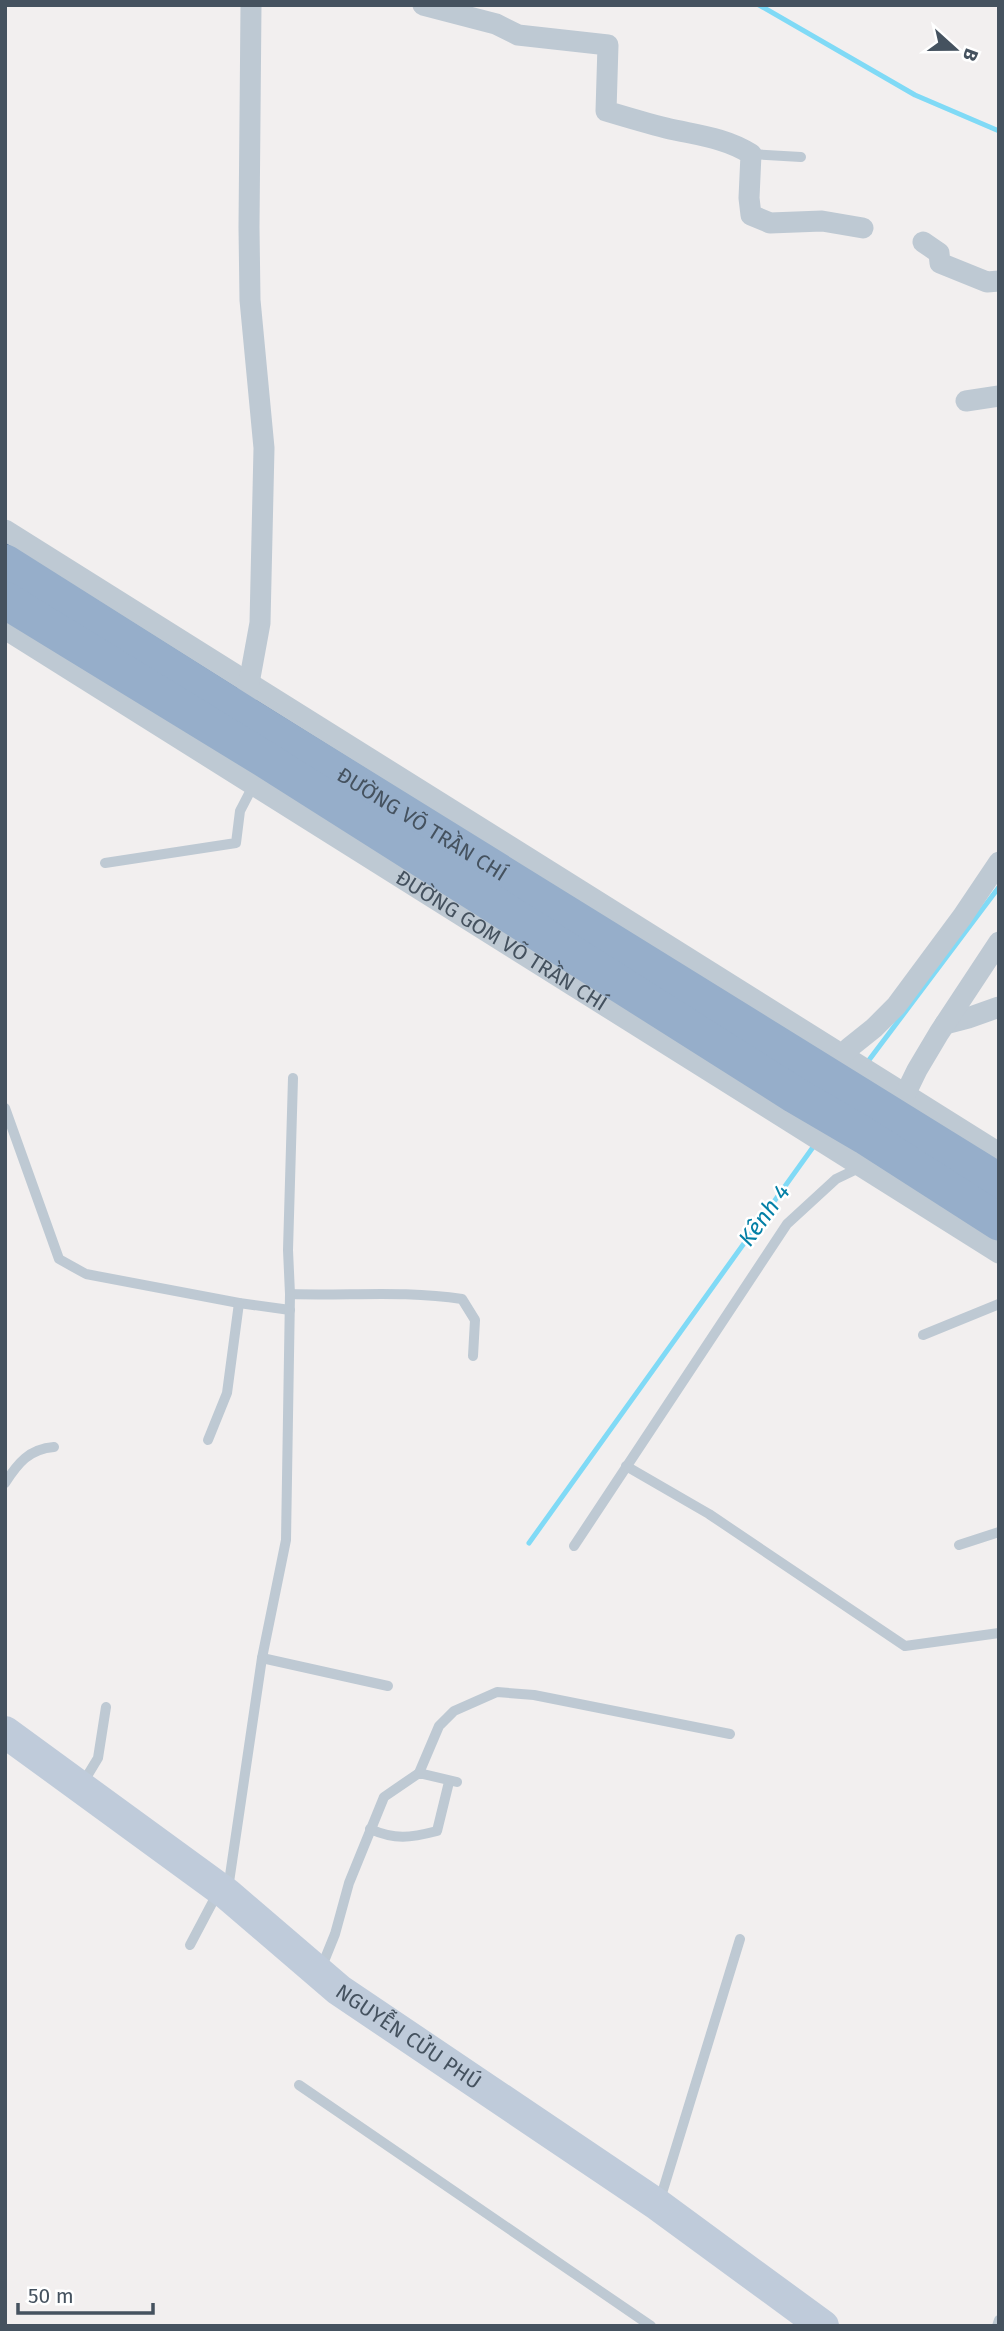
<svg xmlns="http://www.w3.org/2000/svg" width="1004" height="2331" viewBox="0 0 1004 2331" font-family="'Fira Sans',sans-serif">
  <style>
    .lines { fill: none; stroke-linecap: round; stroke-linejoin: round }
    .stream { stroke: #80daf6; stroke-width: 5 }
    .trunk-casing { stroke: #6c8aaf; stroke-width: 40 }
    .service { stroke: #bec9d3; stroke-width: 10 }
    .minor { stroke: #bec9d3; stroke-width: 21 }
    .secondary { stroke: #bfcbda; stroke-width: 32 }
    .trunk { stroke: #96aeca; stroke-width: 37 }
    .labels { text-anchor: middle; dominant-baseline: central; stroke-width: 5; stroke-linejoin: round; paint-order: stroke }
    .street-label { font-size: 21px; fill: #45525f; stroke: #fff }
    .water-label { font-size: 23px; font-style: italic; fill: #027fa6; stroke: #fff }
  </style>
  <rect width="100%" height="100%" fill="#f2efef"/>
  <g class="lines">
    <!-- stream -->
    <g class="stream">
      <polyline points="759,5 915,95 999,131"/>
      <polyline points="866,1064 999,887"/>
      <polyline points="529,1543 816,1143"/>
    </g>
    <!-- trunk casing -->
    <g class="trunk-casing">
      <g id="trunk">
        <path id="s3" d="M5 563 244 714 999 1182"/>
        <polyline points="5,600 266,760 795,1095 865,1136 999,1222"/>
      </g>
    </g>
    <!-- service -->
    <g class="service">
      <polyline points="751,154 801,157"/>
      <polyline points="105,863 236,843 240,811 254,784"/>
      <polyline points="5,1108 59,1259 86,1274 239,1303 290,1310"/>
      <path d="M290 1294C347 1296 405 1290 462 1299L475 1320 473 1356"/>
      <polyline points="923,1335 999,1304"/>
      <polyline points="208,1440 227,1393 239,1303"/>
      <polyline points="626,1466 709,1514 905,1646 999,1633"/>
      <path d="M5 1483C18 1463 29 1449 54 1447"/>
      <polyline points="959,1545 999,1532"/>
      <polyline points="574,1546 787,1224 836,1179 861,1167"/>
      <polyline points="262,1658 388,1686"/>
      <polyline points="419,1773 439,1726 454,1711 497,1692 534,1695 730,1734"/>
      <polyline points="81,1786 98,1758 106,1707"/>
      <path d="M370 1829C395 1840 410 1838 437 1831L449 1782"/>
      <polyline points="228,1889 262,1658 286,1540 290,1294 288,1250 293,1078"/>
      <polyline points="190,1945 218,1892"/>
      <polyline points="320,1971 335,1934 349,1883 384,1797 419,1773 457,1782"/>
      <polyline points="299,2085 651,2326"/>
      <polyline points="659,2203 740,1939"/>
      <polyline points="997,2326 999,2320"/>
    </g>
    <!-- minor -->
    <g class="minor">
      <path d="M423 5 496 24 518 35 608 45 606 111C626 117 646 123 666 128 695 135 724 137 751 154L749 198 751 215 770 223 822 221 863 228"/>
      <polyline points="923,242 939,253 940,263 987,282 999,281"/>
      <polyline points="966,401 999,396"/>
      <polyline points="5,530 999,1153"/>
      <path id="s1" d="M5 629 999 1253"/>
      <polyline points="247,694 260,623 264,448 250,300 249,227 251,5"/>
      <polyline points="945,1024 968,1018 999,1007"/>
      <polyline points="836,1064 849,1048 874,1028 896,1006 962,917 999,862"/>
      <polyline points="900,1105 917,1070 939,1033 999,942"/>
    </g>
    <!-- secondary -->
    <path class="secondary" id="s2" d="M5 1732 227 1894 339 1990 658 2205 823 2326"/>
    <!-- trunk -->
    <use href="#trunk" class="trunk"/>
  </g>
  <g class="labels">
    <!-- street labels -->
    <g class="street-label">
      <text stroke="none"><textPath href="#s3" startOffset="492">ĐƯỜNG VÕ TRẦN CHÍ</textPath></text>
      <text stroke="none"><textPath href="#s1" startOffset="586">ĐƯỜNG GOM VÕ TRẦN CHÍ</textPath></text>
      <text stroke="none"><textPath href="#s2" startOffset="506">NGUYỄN CỬU PHÚ</textPath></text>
    </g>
    <!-- water labels -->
    <g class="water-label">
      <text transform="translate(764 1215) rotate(-54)">Kênh 4</text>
    </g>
  </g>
  <!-- border -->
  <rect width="1004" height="2331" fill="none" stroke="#45525f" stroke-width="14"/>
  <!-- north arrow -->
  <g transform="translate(955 49) rotate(111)" stroke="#ffffff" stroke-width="5" paint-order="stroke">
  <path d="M0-5L12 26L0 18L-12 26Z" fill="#45525f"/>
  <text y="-10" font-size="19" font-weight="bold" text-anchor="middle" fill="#45525f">B</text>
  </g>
  <!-- scale -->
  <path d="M18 2303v10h135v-10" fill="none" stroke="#45525f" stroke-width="3.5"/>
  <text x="28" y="2303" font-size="21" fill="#45525f" stroke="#ffffff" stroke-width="5" paint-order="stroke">50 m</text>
</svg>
